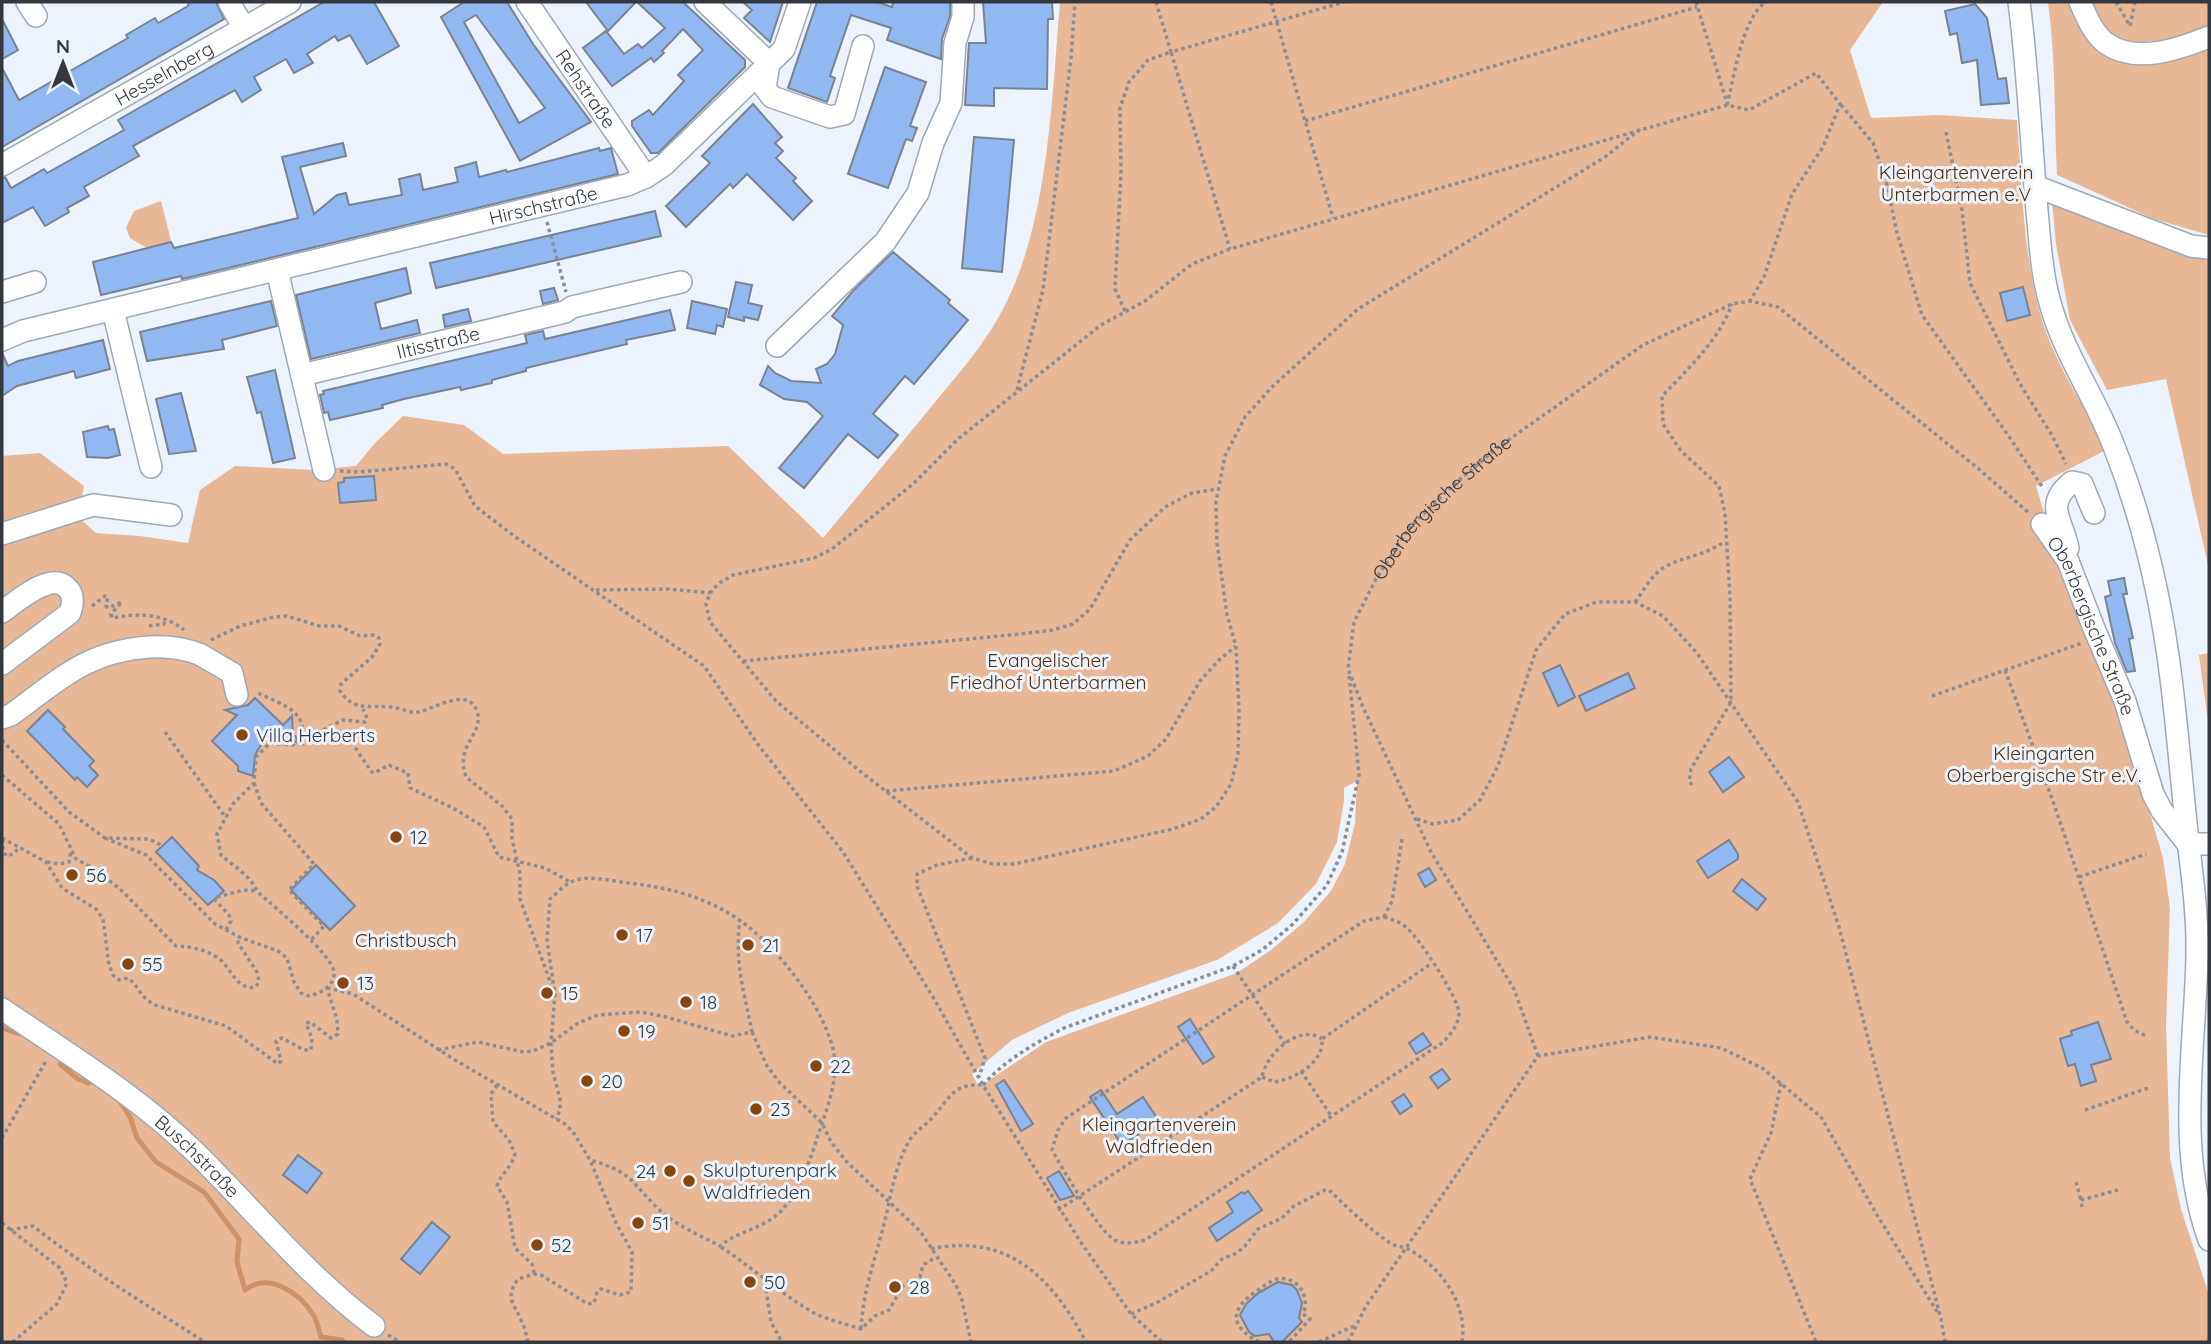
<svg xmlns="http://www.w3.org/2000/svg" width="2211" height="1344" viewBox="0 0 2211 1344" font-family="Quicksand,sans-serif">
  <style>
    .green { fill: #e8b795; fill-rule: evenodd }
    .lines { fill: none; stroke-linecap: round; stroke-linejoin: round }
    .stream { stroke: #ce9269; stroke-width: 5 }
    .building { fill: #92b8f1; stroke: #7a8392; stroke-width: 2; fill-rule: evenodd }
    .minor-casing { stroke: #9ea8b7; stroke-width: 24 }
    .path { stroke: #898e96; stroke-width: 3.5; stroke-dasharray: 3.5 3.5; stroke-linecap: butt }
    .minor { stroke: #fff; stroke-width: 21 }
    .poi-dot { fill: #86460d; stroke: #ecf3fc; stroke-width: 2.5 }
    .labels { text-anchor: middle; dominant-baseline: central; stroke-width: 6; stroke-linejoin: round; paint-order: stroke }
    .street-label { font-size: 19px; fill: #35393f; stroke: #ecf3fc }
    .park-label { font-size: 19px; fill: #552d0c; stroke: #ecf3fc }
    .poi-label { font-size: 19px; fill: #35393f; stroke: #ecf3fc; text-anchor: start }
  </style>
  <rect width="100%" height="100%" fill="#ecf3fc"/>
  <!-- green -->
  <g class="green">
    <path d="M1060 2H1883L1850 50 1871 118 1939 115 2017 120C2022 187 2023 256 2042 320 2056 366 2085 408 2108 449L2036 486 2059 563 2118 705 2163 858 2170 908 2166 1025 2170 1158 2181 1209 2209 1295V1342H2V456L40 453 84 486 78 517 96 533 140 536 188 543 200 490 235 466 315 470 356 466 375 443 403 416 464 425 503 454 728 446 823 538C859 495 895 451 931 407 959 373 989 340 1008 299 1049 213 1052 96 1060 2ZM1357 781 1355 823 1345 864 1331 891 1304 922 1271 950 1237 973 1046 1042 979 1087 972 1074 1012 1040 1068 1013 1217 960 1278 923 1316 884 1337 842 1344 801V788Z"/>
    <path d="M2048 2H2209V235L2154 219 2057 175C2054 117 2056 59 2048 2Z"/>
    <polygon points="161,201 171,241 147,248 130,238 126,228 134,211"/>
    <polygon points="2052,201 2209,252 2209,569 2166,379 2107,390 2070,320 2056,244"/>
    <polygon points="2209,653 2209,729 2199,655"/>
  </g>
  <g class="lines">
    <!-- stream -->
    <g class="stream">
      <polyline points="2,1028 19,1034"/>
      <polyline points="60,1064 78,1079 88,1083 96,1080"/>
      <path d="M117 1097 130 1117 137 1138 156 1162 204 1192 239 1239 237 1262 245 1290C269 1271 300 1293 314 1316 317 1322 319 1330 321 1337L342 1340 343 1342"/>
    </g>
  </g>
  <!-- building -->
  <g class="building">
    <polygon points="189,2 216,2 224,19 2,147 2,68 19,100 128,38 126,35 155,18 158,23 188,6"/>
    <polygon points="324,2 374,2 399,46 367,64 350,35 338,41 335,36 307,54 313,63 294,73 286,59 254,77 261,90 242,102 235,90 133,146 139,156 84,187 89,196 67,208 69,212 45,226 33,207 2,223 2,178 5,177 11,188 44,169 47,173 124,130 118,120"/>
    <path d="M464 2H507L533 44 591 122 520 161 441 17ZM476 15 545 108 519 123 464 22Z"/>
    <polygon points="586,2 636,2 608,31"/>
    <polygon points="637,2 683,2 745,60 745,67 658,153 651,153 632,126 632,121 649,110 653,115 684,81 678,75 703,50 683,29 662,51 664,53 654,62 651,58 612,86 583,48 606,31 624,54 638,44 642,48 665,28"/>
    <polygon points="743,2 783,2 770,42 744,18 752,10"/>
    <polygon points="817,2 877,2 892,7 893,2 950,2 950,16 942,39 941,59 887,40 891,28 851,15 830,76 835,78 827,102 788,88"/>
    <polygon points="983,2 1052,2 1053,19 1048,19 1047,89 994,88 994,106 965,105 969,43 986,43"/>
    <polygon points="1975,4 1987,18 1998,79 2006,78 2009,103 1981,105 1977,60 1962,63 1957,33 1950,35 1945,11"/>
    <polygon points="2,19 18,50 2,59"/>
    <polygon points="885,67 926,82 910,126 917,128 912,141 906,139 888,188 848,174"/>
    <polygon points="753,104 782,137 775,143 783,151 776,158 796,178 793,181 812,201 793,220 747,174 733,188 730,184 686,227 666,206 710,163 702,156"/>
    <polygon points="974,137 1014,140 1002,272 962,268"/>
    <polygon points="343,143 346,156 300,167 314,214 337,195 346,193 349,205 402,195 399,179 420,174 423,190 458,182 455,168 476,162 479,177 506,170 507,172 599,148 600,151 611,148 618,174 182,279 181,276 101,295 93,262 171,242 174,248 298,218 282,157"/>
    <polygon points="655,211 661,236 436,288 430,263"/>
    <polygon points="893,252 950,300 948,303 968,320 914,384 905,376 873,414 898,435 878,458 848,434 804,488 779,468 823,416 807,402 784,399 760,385 768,366 775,373 791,381 821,383 816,369 827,364 835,354 843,325 832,316 853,291"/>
    <polygon points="406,268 411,293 375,303 381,329 417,320 420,333 311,359 296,295"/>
    <polygon points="736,282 752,285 748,303 762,306 758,320 744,317 744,321 728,317"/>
    <polygon points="2023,287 2030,315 2007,321 2000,293"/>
    <polygon points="554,288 558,300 543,304 540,291"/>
    <polygon points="271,301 277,326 222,340 224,349 147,361 140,332"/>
    <polygon points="692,301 727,309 723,327 717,325 715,334 687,328"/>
    <polygon points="468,309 471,321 445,327 443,315"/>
    <polygon points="670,310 675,330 626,340 627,344 526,368 526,371 492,380 492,383 461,390 460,387 404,399 382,405 383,408 330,420 328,412 324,413 320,395 324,394 323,391 527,343 525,335 543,331 545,339"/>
    <polygon points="103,340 110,369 76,378 74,371 17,386 2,396 2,353 8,366 18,361"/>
    <polygon points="275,370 295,458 273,463 261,412 257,413 247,377"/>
    <polygon points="181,393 196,451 169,454 156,399"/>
    <polygon points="108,426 109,430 114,429 120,455 108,458 87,457 83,432"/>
    <polygon points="374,476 376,500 340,503 338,483 344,482 344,478"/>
    <polygon points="2124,578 2127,594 2123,594 2133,638 2129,639 2135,671 2127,672 2115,643 2105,597 2111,595 2108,581"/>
    <polygon points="1560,665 1575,697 1558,706 1543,673"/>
    <polygon points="1628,673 1635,688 1586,711 1579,696"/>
    <polygon points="255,698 283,725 292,716 293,734 302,744 268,733 255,755 253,776 238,771 238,766 212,741 237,715 225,710 248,705"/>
    <polygon points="48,710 65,727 63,729 94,761 89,766 98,775 87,787 77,777 75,780 27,731"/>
    <polygon points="1729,757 1744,777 1723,792 1709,772"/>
    <polygon points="172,837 199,866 197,870 214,880 224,891 208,905 156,852"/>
    <polygon points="1729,840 1738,854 1738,859 1708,878 1697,861"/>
    <polygon points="316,865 355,906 330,930 291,890"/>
    <polygon points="1429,868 1436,880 1425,887 1418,874"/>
    <polygon points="1742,879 1766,899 1757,910 1733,891"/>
    <polygon points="1190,1019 1214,1057 1203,1064 1178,1027"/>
    <polygon points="2098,1022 2111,1059 2091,1065 2096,1081 2081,1086 2075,1064 2068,1066 2060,1039 2072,1035 2071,1031"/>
    <polygon points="1423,1033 1431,1045 1416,1054 1409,1043"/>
    <polygon points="1442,1069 1450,1079 1438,1088 1430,1077"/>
    <polygon points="1004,1080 1033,1124 1021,1131 996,1085"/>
    <polygon points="1101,1090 1117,1114 1143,1097 1159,1121 1122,1145 1090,1097"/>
    <polygon points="1404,1094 1412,1106 1400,1114 1392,1102"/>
    <polygon points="298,1155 322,1173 307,1193 283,1175"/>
    <polygon points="1059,1171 1074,1196 1060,1200 1047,1178"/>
    <polygon points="1248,1191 1262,1210 1217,1241 1209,1228 1233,1212 1227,1202 1242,1192 1244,1194"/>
    <polygon points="432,1222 450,1237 420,1274 401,1259"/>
    <polygon points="1278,1282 1292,1285 1297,1290 1302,1303 1299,1318 1302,1322 1282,1342 1274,1342 1269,1334 1255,1336 1249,1332 1240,1315 1246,1304 1258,1293"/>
  </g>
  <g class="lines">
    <!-- minor casing -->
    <g class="minor-casing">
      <g id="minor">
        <polyline points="27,2 36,16"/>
        <polyline points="229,2 244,28"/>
        <path id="s2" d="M527 2 646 177"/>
        <polyline points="705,2 769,63"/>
        <path d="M2019 2C2028 71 2031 141 2037 211 2040 240 2041 271 2049 299 2062 351 2094 395 2113 444 2143 519 2161 598 2171 678 2177 726 2181 775 2186 823 2191 867 2198 912 2197 956 2195 1051 2176 1149 2209 1240"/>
        <path d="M2080 2C2086 16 2094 35 2107 44 2137 64 2179 49 2209 37"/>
        <polyline points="769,63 765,88 772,97 830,117 844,114 863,46"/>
        <path id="s3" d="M2 165 290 2"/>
        <polyline points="2035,186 2191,246 2209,248"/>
        <polyline points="277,270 324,470"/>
        <polyline points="2,292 35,282"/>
        <polyline points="113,310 151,467"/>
        <path id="s4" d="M2 340 23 331 627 185 646 177 664 165 784 49 800 2"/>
        <polyline points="777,346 885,242 918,193 933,143 951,103 955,43 963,17 963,2"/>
        <path id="s5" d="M302 375 565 312 572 307 681 282"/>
        <path id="s6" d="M2042 524 2068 561 2093 626 2125 701 2153 794 2162 811 2188 844H2209"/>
        <polyline points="2,534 93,505 171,515"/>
        <path d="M2068 548C2063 521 2043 505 2072 482L2082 484 2094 513"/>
        <path d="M2 612C16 602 50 572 66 587 75 594 73 604 70 613L2 664"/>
        <path d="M2 718 11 715C60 679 87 651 150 647 167 646 183 648 199 654 210 660 221 667 232 673L237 695"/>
        <path id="s7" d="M2 1009C68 1054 138 1096 195 1152 254 1210 307 1276 374 1326"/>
      </g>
    </g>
    <!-- path -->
    <g class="path">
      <polyline points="1156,2 1171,52 1344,2"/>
      <polyline points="1271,2 1333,218"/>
      <polyline points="1696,2 1727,103"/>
      <polyline points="2116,2 2130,26 2135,2"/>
      <path d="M1727 105C1734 79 1742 17 1766 2"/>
      <polyline points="1841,105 1873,143 1886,181 1897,233 1922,315 2008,435 2043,488"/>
      <polyline points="1305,121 1697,7"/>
      <polyline points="1640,129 1605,157 1358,309 1273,386 1245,417 1225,456 1216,502 1217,543 1227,615 1236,646 1239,710 1238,754 1231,784 1216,807 1201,819 1173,829 1014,864 993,864 972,858 861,772 776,701 710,622 706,604 710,593 718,584 733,575 814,558 832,549 913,484 958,439 1101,325 1145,301 1192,264 1230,249 1727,105 1749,110 1816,73 1840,104 1823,147 1792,194 1764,277 1750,301"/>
      <polyline points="1946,132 1962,210 1970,283 2020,384 2053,437 2066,464"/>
      <polyline points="547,222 566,292"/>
      <polyline points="1125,311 1115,289 1121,171 1120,108 1129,82 1148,60 1171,52 1230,249"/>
      <polyline points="1017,390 1043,290 1071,58 1075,2"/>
      <polyline points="340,471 359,472 446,464 455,469 475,506 514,536 704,666 759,746 843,852 933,997 983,1085 1080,1241 1131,1314 1162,1342"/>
      <polyline points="596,590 669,589 710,593"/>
      <path d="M1635 602C1644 590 1653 572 1668 565 1688 556 1708 554 1725 541"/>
      <path d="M92 606 105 596 108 597 106 606 108 608 122 602 111 614 112 618C138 613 163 613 184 630"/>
      <polyline points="149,626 164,624 165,621"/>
      <path d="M211 640 240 626 274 617 287 616 319 626H339L360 636 374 635 379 638 380 644 372 657 341 684 340 691C354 712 370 705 392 707 401 708 410 714 419 712 434 709 468 686 477 711 483 729 466 740 464 756 462 763 464 770 466 777L502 806 512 819V839L520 874V899L551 984"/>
      <polyline points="743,661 1020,634 1053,630 1073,624 1090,609 1130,540 1165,507 1192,493 1218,489"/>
      <polyline points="2005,670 2054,804 2127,1022 2134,1030 2146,1036"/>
      <polyline points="1932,696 2082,643"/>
      <polyline points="323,730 343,720 365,722 367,718 363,709"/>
      <polyline points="165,732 226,818"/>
      <path d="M302 734C316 732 341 726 352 737 356 741 354 747 358 752 362 759 367 763 370 771L374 773 389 765 408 773 410 788 453 808 484 827 499 857 545 868 570 882"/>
      <polyline points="2,740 69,812 105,838 149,839 163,846"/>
      <path d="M2 775 59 824 76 859 93 868 120 889 176 946C192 947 205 949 218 958 232 968 236 991 256 987L259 981 257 972 238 943 239 937"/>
      <polyline points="254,783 261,803 314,864 289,890 324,926 310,941"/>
      <path d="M1692 785 1689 781 1691 769 1731 702 1730 597 1725 514 1719 486 1681 451 1663 424 1662 396C1688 369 1719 340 1732 304"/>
      <polyline points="886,791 1114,771 1148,756 1166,739 1200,681 1219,660 1236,646"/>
      <polyline points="1417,819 1433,824 1458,820 1480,800 1498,766 1536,650 1565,614 1597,602 1635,602 1663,616 1697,653 1798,802 1839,927 1941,1319 1945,1342"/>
      <path d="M2 838 46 862 62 888 96 909 103 919 109 965 113 975 119 980 128 978C141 988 138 996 155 1005L226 1026 278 1064 281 1061 276 1041 282 1038 304 1050H311L312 1039 306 1023 310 1022 331 1038 338 1034 337 1020 327 988"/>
      <path d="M105 838 146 855 215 924 239 937 278 951 287 958 294 982 301 993 309 996C321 993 335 986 334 972 332 954 274 907 259 893 255 889 254 884 250 880 242 871 230 863 221 855L217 834 233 804 254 783 256 757 270 743 293 745 302 734C306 709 275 702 256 692"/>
      <polyline points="3,839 3,850 6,856 13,854 20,847"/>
      <polyline points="972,858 937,865 917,874 917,886 985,1058 979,1077"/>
      <polyline points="47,862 59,864 69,862 71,851"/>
      <polyline points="2079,877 2146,854"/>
      <polyline points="217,897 244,890 256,891"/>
      <polyline points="214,899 229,915 231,921 226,930"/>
      <path d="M1384 917C1393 920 1401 922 1408 929 1420 940 1460 1000 1459 1014 1458 1026 1450 1035 1442 1043L1145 1240C1135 1243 1122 1245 1113 1239 1097 1228 1062 1168 1052 1150L1058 1130 1066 1118 1364 921Z"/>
      <polyline points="1384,917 1392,901 1402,839"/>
      <polyline points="1233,966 1285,1044"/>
      <path d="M327 988 353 994 455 1060 565 1124 573 1132 590 1160C637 1173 632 1186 663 1213 680 1227 701 1236 720 1246 739 1230 765 1229 783 1209 798 1192 811 1159 817 1138 827 1108 841 1076 832 1045 824 1019 810 996 794 975 749 915 703 891 628 883 611 881 587 874 571 882 563 886 556 894 550 899L547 941 555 994 551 1043 553 1072 560 1099V1110L556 1119"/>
      <polyline points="752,1032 767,1066 779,1082 822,1123 831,1142 847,1162 920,1231 956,1285 962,1300 971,1342"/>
      <path d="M438 1050 478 1042 524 1052 533 1051 551 1043 578 1023 598 1015 641 1012 666 1017 732 1036 752 1032C744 991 734 962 740 919"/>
      <path id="s1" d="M1538 1056 1514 989 1431 852 1363 707 1348 669 1354 622 1376 579 1409 528 1451 487 1497 448 1643 345 1732 304 1750 301 1778 307 1980 470 2029 513"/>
      <polyline points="1301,1071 1332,1117"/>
      <path d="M1262 1077 1275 1082C1296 1078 1324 1063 1322 1039L1432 963"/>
      <polyline points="1781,1083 1771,1133 1750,1179 1816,1342"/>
      <path d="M497 1085 491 1094 493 1122 509 1140 515 1154C511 1169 501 1173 497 1186L507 1202 515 1248 532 1264 534 1273"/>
      <path d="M983 1085C1005 1060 1034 1044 1064 1028L1233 966 1262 950 1293 924 1327 885 1342 852 1359 775 1349 674"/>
      <polyline points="2085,1110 2151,1087"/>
      <polyline points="2,1138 46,1061"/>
      <polyline points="2076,1182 2081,1200"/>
      <polyline points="2082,1207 2081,1200 2118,1190"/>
      <path d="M1058 1210 1262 1077C1266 1054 1299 1023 1322 1039"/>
      <polyline points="2,1223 60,1268 67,1283 57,1304 13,1342"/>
      <path d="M10 1230 33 1226C88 1269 146 1305 205 1342"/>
      <path d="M721 1247C753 1268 781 1294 814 1313 828 1320 846 1324 861 1329L875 1316 889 1310 904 1284 920 1277 923 1265 936 1257"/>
      <path d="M931 1249C1008 1232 1053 1279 1086 1342"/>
      <polyline points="764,1276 771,1322 782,1342"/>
      <path d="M1131 1314 1158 1302 1211 1271 1222 1259 1237 1253 1245 1246 1258 1229 1282 1218 1294 1206 1325 1190H1329C1348 1208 1368 1228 1390 1243 1396 1247 1403 1246 1410 1250 1441 1268 1468 1304 1462 1342"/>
      <path d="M861 1329C863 1295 871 1272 880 1239 890 1206 892 1172 909 1141 914 1132 925 1126 932 1118 950 1098 953 1083 983 1085"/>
      <polyline points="388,1335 400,1342"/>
      <path d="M528 1342C526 1335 525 1327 521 1320 513 1302 505 1298 518 1279L534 1274 541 1275 588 1304 594 1303 597 1292 601 1289 620 1295 631 1292 632 1252 616 1223 590 1160"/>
      <path d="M1259 1342C1227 1325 1231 1308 1258 1290 1264 1286 1270 1281 1277 1279 1297 1275 1311 1296 1303 1314L1310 1319 1289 1342"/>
      <polyline points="1319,1342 1354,1326"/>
      <polyline points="1348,1342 1366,1306 1538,1056 1650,1037 1721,1048 1762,1068 1821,1117 1877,1215 1938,1313"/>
    </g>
    <!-- minor -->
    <use href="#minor" class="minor"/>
  </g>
  <!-- markers -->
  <g class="poi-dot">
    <circle cx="242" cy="735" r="7"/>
    <circle cx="396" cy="837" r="7"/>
    <circle cx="72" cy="875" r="7"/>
    <circle cx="622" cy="935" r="7"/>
    <circle cx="748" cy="945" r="7"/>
    <circle cx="128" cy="964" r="7"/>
    <circle cx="343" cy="983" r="7"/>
    <circle cx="547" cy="993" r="7"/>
    <circle cx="686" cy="1002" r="7"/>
    <circle cx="624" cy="1031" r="7"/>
    <circle cx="816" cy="1066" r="7"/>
    <circle cx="587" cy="1081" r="7"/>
    <circle cx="756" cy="1109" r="7"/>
    <circle cx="670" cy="1171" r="7"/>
    <circle cx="689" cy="1181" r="7"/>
    <circle cx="638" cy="1223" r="7"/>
    <circle cx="537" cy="1245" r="7"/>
    <circle cx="750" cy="1282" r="7"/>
    <circle cx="895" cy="1287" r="7"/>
  </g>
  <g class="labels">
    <!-- street labels -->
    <g class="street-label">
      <text stroke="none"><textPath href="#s3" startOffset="186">Hesselnberg</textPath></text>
      <text stroke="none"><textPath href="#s2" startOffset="105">Rehstraße</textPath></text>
      <text stroke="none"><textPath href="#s4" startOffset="558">Hirschstraße</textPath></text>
      <text stroke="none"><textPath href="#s5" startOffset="140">Iltisstraße</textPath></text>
      <text stroke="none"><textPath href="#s1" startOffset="626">Oberbergische Straße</textPath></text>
      <text stroke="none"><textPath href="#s6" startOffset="114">Oberbergische Straße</textPath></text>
      <text stroke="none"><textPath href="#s7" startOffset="245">Buschstraße</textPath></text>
    </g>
    <!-- park labels -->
    <g class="park-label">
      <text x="1956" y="172">Kleingartenverein<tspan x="1956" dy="22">Unterbarmen e.V</tspan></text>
      <text x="1048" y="660">Evangelischer<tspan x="1048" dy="22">Friedhof Unterbarmen</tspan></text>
      <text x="2044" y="753">Kleingarten<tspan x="2044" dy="22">Oberbergische Str e.V.</tspan></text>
      <text x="406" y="940">Christbusch</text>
      <text x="1159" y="1124">Kleingartenverein<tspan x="1159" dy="22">Waldfrieden</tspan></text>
    </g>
    <!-- poi labels -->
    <g class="poi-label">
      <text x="256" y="735">Villa Herberts</text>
      <text x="410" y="837">12</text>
      <text x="86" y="875">56</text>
      <text x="636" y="935">17</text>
      <text x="762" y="945">21</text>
      <text x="142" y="964">55</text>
      <text x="357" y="983">13</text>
      <text x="561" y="993">15</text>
      <text x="700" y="1002">18</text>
      <text x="638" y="1031">19</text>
      <text x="830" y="1066">22</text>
      <text x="601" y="1081">20</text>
      <text x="770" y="1109">23</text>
      <text x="703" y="1170">Skulpturenpark<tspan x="703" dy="22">Waldfrieden</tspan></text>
      <text x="656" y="1171" text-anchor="end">24</text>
      <text x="652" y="1223">51</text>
      <text x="551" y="1245">52</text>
      <text x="764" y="1282">50</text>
      <text x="909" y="1287">28</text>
    </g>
  </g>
  <!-- border -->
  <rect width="2211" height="1344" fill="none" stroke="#35393f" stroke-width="7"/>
  <!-- north arrow -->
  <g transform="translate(63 63)" stroke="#ecf3fc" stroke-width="5" paint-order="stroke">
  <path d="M0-5L12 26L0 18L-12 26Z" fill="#35393f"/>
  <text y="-10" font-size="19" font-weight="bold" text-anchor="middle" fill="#35393f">N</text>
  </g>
</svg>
